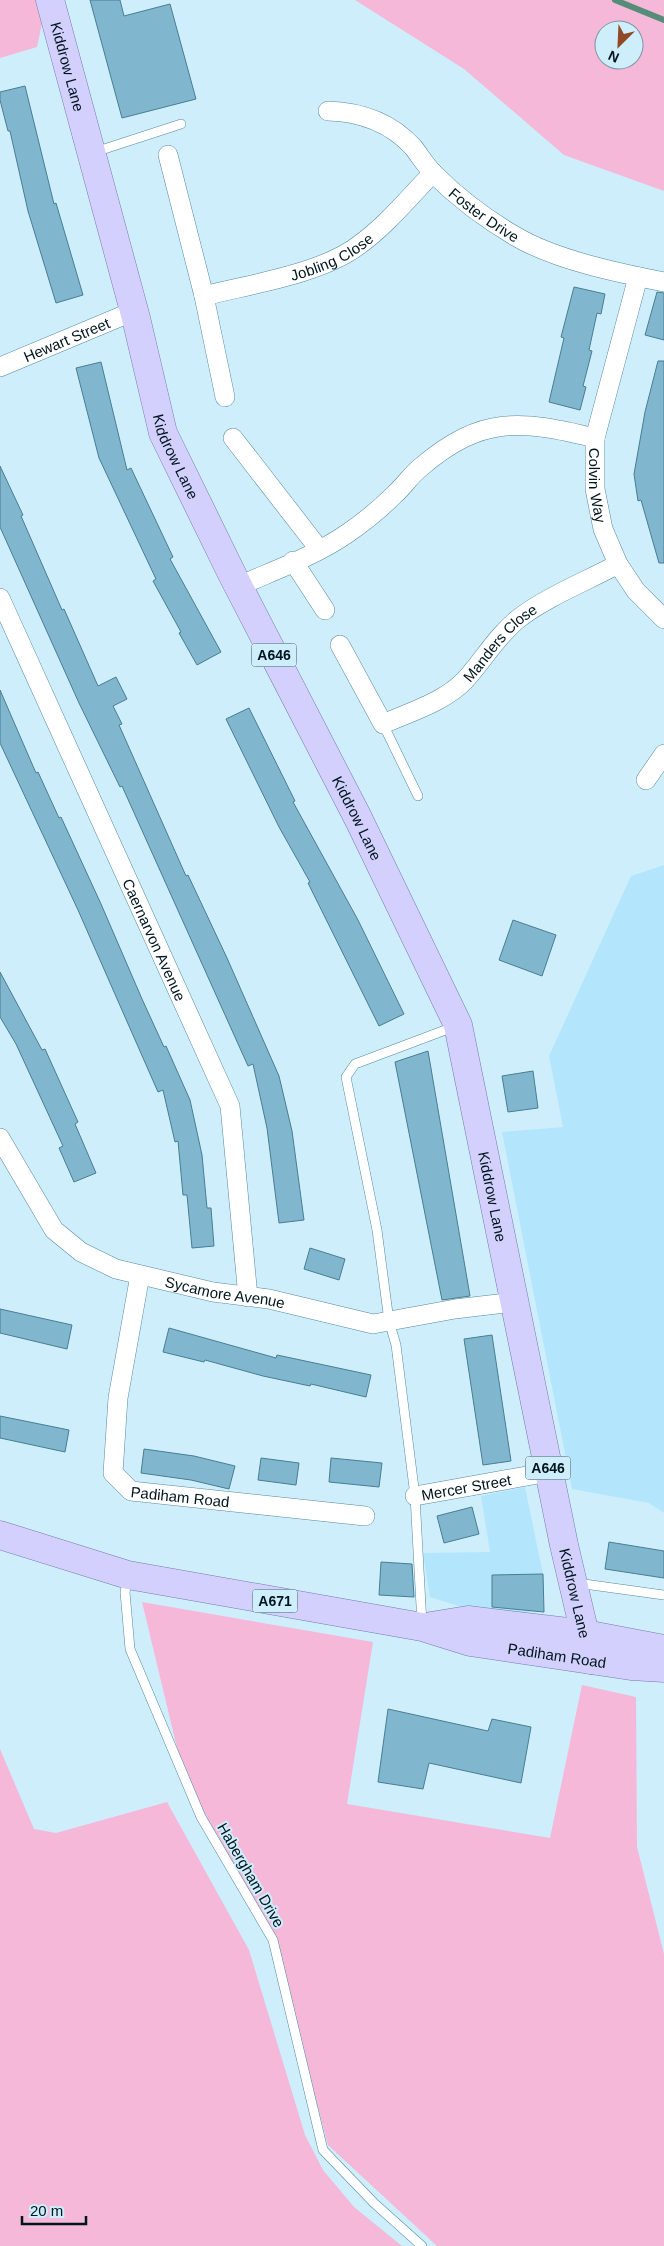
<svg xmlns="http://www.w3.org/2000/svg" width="664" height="2246" viewBox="0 0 664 2246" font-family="Helvetica,sans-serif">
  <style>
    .built { fill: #b3e6fc }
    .green { fill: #f5b8d8; fill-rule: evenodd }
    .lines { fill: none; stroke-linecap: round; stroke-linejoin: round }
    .stream { stroke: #558c7a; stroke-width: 6 }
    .building { fill: #81b7ce; stroke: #487d92 }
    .service-casing { stroke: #55899f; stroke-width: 10 }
    .minor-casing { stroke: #55899f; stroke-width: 20 }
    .primary-casing { stroke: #767aae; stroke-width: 29 }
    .service { stroke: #fff; stroke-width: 9 }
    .minor { stroke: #fff; stroke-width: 19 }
    .primary { stroke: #d3d0fd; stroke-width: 28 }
    .labels { text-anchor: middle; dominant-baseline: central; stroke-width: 4; stroke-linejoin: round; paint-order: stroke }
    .shield { fill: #ceeefc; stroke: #3e5660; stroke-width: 1 }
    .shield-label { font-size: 14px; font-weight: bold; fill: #01151d }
    .street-label { font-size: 15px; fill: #01151d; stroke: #ceeefc }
  </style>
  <rect width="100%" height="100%" fill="#ceeefc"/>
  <!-- built -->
  <g class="built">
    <polygon points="664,865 664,1513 649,1503 572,1489 502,1132 563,1127 549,1056 631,876"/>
    <polygon points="525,1487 543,1574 544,1612 480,1613 430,1597 423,1553 490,1552 481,1496"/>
  </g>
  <!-- green -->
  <g class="green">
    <polygon points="0,0 47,0 37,47 0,58"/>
    <path d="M355 0H664V191L564 155 464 69ZM604 30H634V60H604Z"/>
    <polygon points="142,1602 373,1642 347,1804 550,1838 582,1685 636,1697 637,1847 664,1954 664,2246 437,2246 328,2145 273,1940 183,1773"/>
    <polygon points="0,1749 34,1829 56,1833 167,1802 249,1950 305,2135 323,2170 354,2207 402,2246 0,2246"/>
  </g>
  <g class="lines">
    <!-- stream -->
    <polyline class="stream" points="615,0 664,20"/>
  </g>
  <!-- building -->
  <g class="building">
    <polygon points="90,0 120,0 124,16 170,4 196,99 122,118"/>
    <polygon points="25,86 54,204 56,203 83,295 56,303 28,211 10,131 8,131 0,100 0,92"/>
    <polygon points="574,287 605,294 601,314 597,313 589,350 592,351 583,386 586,387 580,410 549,402 564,338 561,337"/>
    <polygon points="657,292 664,293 664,340 645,335"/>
    <polygon points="658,361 664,361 664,563 659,563 641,500 638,501 634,474 645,412"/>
    <polygon points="101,362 127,470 131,468 173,557 170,559 221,652 197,665 179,633 181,632 153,581 156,579 99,458 76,368"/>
    <polygon points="0,466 23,515 21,516 62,610 64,609 98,686 116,677 127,699 113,706 122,724 119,725 186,876 188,875 227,958 279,1076 292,1131 304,1220 279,1223 267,1128 253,1064 248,1066 122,786 120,787 79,703 0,527"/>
    <polygon points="0,690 36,773 38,772 59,818 61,817 101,904 142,999 164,1047 166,1046 190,1100 202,1155 207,1208 211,1208 214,1246 192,1248 187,1195 183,1195 178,1141 175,1142 163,1090 158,1092 78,910 0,743"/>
    <polygon points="249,708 295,801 293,802 358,920 404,1014 379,1026 308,883 310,882 279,827 226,719"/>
    <polygon points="513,920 556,935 542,976 499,960"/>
    <polygon points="0,972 42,1050 45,1049 78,1122 75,1124 96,1173 74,1182 59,1148 63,1146 16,1044 0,1017"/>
    <polygon points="428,1051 470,1296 442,1300 395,1062"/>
    <polygon points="533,1071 538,1108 508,1112 502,1076"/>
    <polygon points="310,1248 345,1259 339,1280 304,1269"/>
    <polygon points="0,1309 72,1325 67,1349 0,1333"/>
    <polygon points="169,1328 276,1358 277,1355 371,1375 366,1397 311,1384 310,1386 263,1376 205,1360 204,1362 163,1352"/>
    <polygon points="492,1335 511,1461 483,1465 464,1339"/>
    <polygon points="0,1416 69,1430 65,1452 0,1438"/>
    <polygon points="144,1449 194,1456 235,1466 229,1489 191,1480 141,1473"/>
    <polygon points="261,1458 299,1463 296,1485 258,1480"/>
    <polygon points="331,1458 382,1463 379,1487 329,1482"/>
    <polygon points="472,1507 479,1534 444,1543 437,1516"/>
    <polygon points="609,1542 664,1551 664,1578 605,1569"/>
    <polygon points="381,1562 412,1564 414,1597 379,1595"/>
    <polygon points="543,1574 544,1612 492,1607 492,1575"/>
    <polygon points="388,1709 488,1731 492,1719 531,1727 521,1783 429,1763 423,1789 378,1782"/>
  </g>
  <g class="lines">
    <!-- service casing -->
    <g class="service-casing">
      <g id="service">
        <polyline points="95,152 181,124"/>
        <polyline points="383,724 418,796"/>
        <polyline points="128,1578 125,1592 130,1649 201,1817 273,1940 323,2150 374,2203 422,2246"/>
        <polyline points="577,1583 664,1595"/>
        <polyline points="422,1624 415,1496 396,1345 389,1321 377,1230 346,1077 355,1064 456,1026"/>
      </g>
    </g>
    <!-- minor casing -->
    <g class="minor-casing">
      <g id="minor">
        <path id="s1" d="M328 111C361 112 390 122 413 147 420 156 426 166 434 174 458 198 486 219 515 236 555 260 619 273 664 282"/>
        <polyline points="168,155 204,296 225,397"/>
        <path id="s2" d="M638 277 595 438V489L603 529 618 564 636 591 664 619"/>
        <path id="s3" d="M204 296C251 284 321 274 359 245 387 225 409 197 433 173"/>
        <path id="s4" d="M0 367 134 311"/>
        <polyline points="233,438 319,549"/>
        <polyline points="293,561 325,610"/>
        <path d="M239 586C275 570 315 556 348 533 364 522 381 508 395 494 404 486 411 475 421 467 482 415 521 420 595 438"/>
        <path id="s5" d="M0 598 230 1106 248 1297"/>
        <path id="s6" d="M340 645 383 724C410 712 445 702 466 679 484 659 497 636 518 619 546 597 587 581 618 564"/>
        <polyline points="646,780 664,754"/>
        <path id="s7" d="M0 1138 54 1230 81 1252 116 1269 213 1292 269 1299 373 1324 455 1309 514 1302"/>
        <path id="s8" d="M140 1275 118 1398 113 1473 131 1491 365 1516"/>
        <path id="s9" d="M415 1496 549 1472"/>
      </g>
    </g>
    <!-- primary casing -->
    <g class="primary-casing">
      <g id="primary">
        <path id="s10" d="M50 0 136 318 163 433 232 574 358 818 458 1025 564 1545 591 1660"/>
        <path id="s11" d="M0 1535 128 1575 422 1627 470 1642 631 1666 664 1668"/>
        <polyline points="431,1626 468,1620 585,1634 664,1649"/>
      </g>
    </g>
    <!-- service -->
    <use href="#service" class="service"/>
    <!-- minor -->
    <use href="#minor" class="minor"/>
    <!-- primary -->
    <use href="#primary" class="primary"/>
  </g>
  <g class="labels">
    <!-- shield labels -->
    <g class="shield">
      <rect x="251.5" y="643.5" width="45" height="23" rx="4"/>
      <rect x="525.5" y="1456.5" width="45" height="23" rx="4"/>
      <rect x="252.5" y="1589.5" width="45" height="23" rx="4"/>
    </g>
    <g class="shield-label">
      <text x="274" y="655">A646</text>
      <text x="548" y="1468">A646</text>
      <text x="275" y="1601">A671</text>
    </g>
    <!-- street labels -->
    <g class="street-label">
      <text stroke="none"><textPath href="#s10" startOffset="69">Kiddrow Lane</textPath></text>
      <text stroke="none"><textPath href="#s1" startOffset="194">Foster Drive</textPath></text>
      <text stroke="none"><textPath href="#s3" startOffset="134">Jobling Close</textPath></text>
      <text stroke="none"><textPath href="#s4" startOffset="72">Hewart Street</textPath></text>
      <text stroke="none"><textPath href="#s10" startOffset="474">Kiddrow Lane</textPath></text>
      <text stroke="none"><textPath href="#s2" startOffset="214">Colvin Way</textPath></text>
      <text stroke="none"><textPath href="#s6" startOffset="235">Manders Close</textPath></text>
      <text stroke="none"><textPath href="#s10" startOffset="879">Kiddrow Lane</textPath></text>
      <text stroke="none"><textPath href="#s5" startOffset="375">Caernarvon Avenue</textPath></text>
      <text stroke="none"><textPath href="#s10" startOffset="1284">Kiddrow Lane</textPath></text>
      <text stroke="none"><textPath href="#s7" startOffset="292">Sycamore Avenue</textPath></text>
      <text stroke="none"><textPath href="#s9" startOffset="52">Mercer Street</textPath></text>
      <text stroke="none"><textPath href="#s8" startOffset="275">Padiham Road</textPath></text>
      <text stroke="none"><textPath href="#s10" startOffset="1689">Kiddrow Lane</textPath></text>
      <text stroke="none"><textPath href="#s11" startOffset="571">Padiham Road</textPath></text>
      <text transform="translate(251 1875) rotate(60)">Habergham Drive</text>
    </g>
  </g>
  <!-- north arrow -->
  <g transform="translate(619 45) rotate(204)"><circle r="24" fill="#ceeefc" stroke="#7c97a3"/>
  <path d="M0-4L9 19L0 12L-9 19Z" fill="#904924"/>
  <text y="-8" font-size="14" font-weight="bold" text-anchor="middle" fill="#01151d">N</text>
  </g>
  <!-- scale -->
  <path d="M22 2216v8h64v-8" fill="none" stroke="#01151d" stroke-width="2.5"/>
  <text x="30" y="2216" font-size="15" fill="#01151d" stroke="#ceeefc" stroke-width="4" paint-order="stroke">20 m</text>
</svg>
